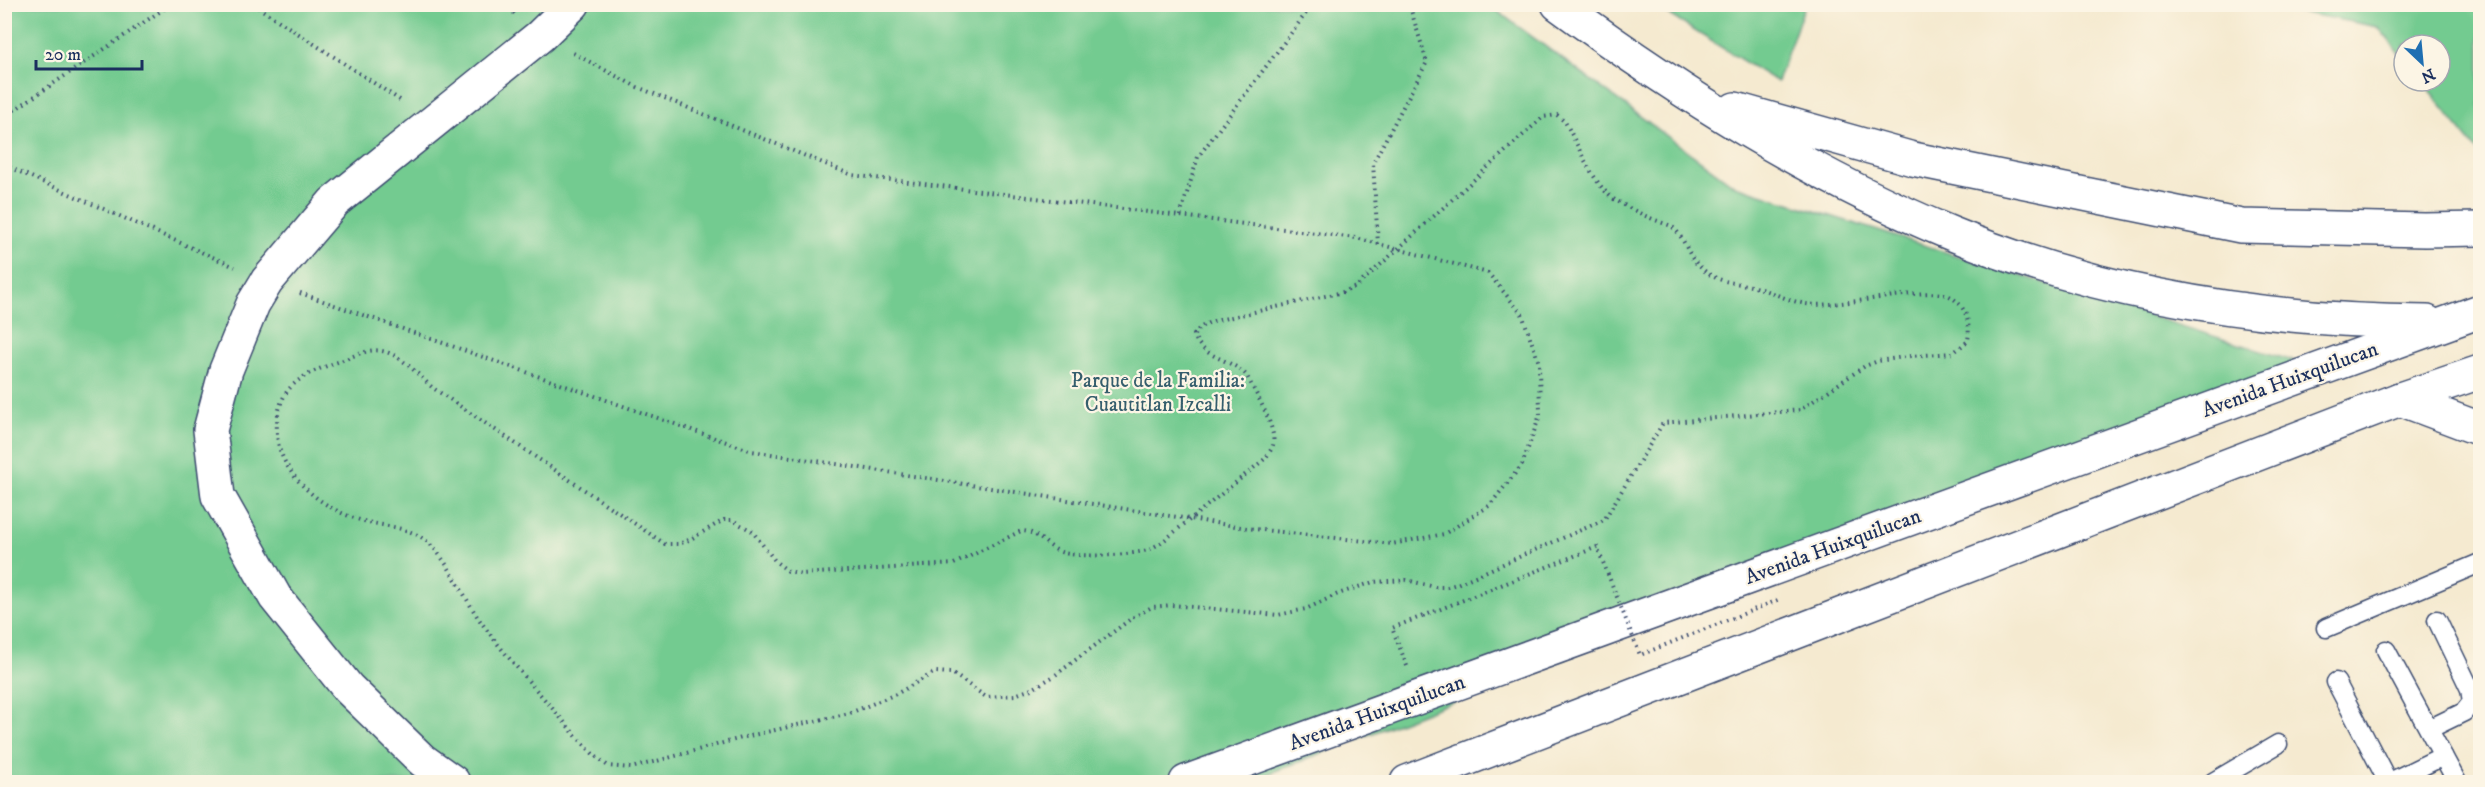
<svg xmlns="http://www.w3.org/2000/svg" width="2485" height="787" viewBox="0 0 2485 787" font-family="'IM FELL DW Pica',serif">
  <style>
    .green { fill: #73cb90; stroke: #477d77; stroke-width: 1.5 }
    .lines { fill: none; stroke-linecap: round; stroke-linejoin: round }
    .service-casing { stroke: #3c4b6f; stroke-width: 21 }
    .minor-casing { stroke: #3c4b6f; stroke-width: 36 }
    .tertiary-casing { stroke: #3c4b6f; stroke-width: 36 }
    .secondary-casing { stroke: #3c4b6f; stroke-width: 36 }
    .primary-casing { stroke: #3c4b6f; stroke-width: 36 }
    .path { stroke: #3c4b6f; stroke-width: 4; stroke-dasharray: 1.5 4.5; stroke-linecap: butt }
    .service { stroke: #fff; stroke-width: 18 }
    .minor { stroke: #fff; stroke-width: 33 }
    .tertiary { stroke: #fff; stroke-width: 33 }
    .secondary { stroke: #fff; stroke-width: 33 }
    .primary { stroke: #fff; stroke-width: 33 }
    .path-bridge { stroke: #3c4b6f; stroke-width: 4; stroke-dasharray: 1.5 4.5; stroke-linecap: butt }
    .labels { text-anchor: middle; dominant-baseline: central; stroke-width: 4.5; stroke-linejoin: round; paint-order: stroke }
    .street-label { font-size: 21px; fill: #1b2f5e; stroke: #fcf5e5 }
    .park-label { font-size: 21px; fill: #355e6d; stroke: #fcf5e5 }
  </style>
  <rect width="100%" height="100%" fill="#fcf5e5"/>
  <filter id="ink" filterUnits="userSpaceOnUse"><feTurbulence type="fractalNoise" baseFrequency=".0167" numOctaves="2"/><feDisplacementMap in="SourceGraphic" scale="12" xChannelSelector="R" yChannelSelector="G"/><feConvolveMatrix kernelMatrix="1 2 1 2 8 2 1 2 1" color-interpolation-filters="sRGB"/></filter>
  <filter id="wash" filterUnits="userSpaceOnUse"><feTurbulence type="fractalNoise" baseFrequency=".008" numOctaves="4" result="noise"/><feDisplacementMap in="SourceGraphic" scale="24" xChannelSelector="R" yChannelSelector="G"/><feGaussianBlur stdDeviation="1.35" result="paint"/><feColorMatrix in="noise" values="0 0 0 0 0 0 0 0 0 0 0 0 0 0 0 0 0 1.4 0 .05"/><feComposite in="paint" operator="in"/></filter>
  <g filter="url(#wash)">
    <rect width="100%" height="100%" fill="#f5ead0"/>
    <!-- green -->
    <g class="green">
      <polygon points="5,5 1489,5 1735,186 2312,367 1247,782 5,782"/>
      <polygon points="1653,5 1805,5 1777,82"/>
      <polygon points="2261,5 2480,5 2480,154 2421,81 2440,81 2440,45 2404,45 2404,59 2378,27"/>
    </g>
  </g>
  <g filter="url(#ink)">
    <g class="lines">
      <!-- service casing -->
      <g class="service-casing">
        <g id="service">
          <polyline points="2326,628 2480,563"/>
          <polyline points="2386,650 2457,782"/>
          <polyline points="2336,682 2388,782"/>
          <polyline points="2429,729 2464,712 2472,702 2470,689 2437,620"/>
          <polyline points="2213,782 2278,744"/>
          <polyline points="2390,782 2443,756"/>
        </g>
      </g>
      <!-- minor casing -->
      <g class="minor-casing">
        <polyline id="minor" points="453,782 422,760 348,688 275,597 218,496 210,430 226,370 253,304 267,281 334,202 540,36 573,4"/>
      </g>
      <!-- tertiary casing -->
      <g class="tertiary-casing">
        <polyline id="tertiary" points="2400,399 2480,429"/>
      </g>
      <!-- secondary casing -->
      <g class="secondary-casing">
        <g id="secondary">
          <path d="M1558 4C1681 94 1810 175 1950 233 2101 295 2265 321 2427 322"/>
          <polyline points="1735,109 1913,159 2241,226 2425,230 2480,229"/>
          <polyline points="1186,782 2480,311"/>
        </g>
      </g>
      <!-- primary casing -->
      <g class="primary-casing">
        <polyline id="primary" points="1407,782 2400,399 2480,372"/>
      </g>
      <!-- path -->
      <g class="path">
        <polyline points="253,4 403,102"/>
        <polyline points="505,4 515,14"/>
        <path d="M1557 115 1565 122C1578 144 1594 188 1617 201 1629 208 1644 216 1658 221 1662 223 1667 224 1671 226 1683 234 1687 253 1696 263 1718 286 1732 280 1758 288 1774 293 1789 301 1806 304 1838 309 1931 284 1951 297 1968 308 1970 324 1968 341L1953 353 1911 356 1878 361 1865 366 1800 410 1663 423 1604 520 1457 584 1447 587H1435L1406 580 1373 582 1338 594 1306 609 1278 615 1172 605 1152 607 1132 618 1054 676 1034 688 1015 695 986 697 952 673 935 672 896 694 850 713 749 736 631 768 608 766 594 755 577 737C545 699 510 662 481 622 463 597 446 553 421 537 403 526 380 526 360 520 326 510 289 482 279 447 274 427 277 398 294 384 307 372 327 366 343 360 354 356 369 348 382 351 402 355 418 375 433 388L665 544H679L689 540 724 520H732L752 531 776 562 788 571 802 574 954 564 1021 531C1038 531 1045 546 1061 552 1078 558 1133 556 1150 549 1154 547 1159 544 1162 542L1266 458C1268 454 1272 449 1273 445 1277 427 1255 393 1247 376 1232 358 1202 359 1194 335 1199 327 1205 324 1214 321L1343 292 1356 287 1543 117Z"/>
        <polyline points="4,117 171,4"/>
        <polyline points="4,165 235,267"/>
        <polyline points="1180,216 1198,157 1313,4"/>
        <polyline points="1378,244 1373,163 1427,62 1409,4"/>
        <polyline points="300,293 752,451 1254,529 1392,544 1444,534 1489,506 1522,465 1540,415 1539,363 1522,314 1488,273 1356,238 852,175 635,86 573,53"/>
        <polyline points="1407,666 1392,628 1423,616"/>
      </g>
      <!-- service -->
      <use href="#service" class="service"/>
      <!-- minor -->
      <use href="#minor" class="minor"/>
      <!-- tertiary -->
      <use href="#tertiary" class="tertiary"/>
      <!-- secondary -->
      <use href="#secondary" class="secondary"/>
      <!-- primary -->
      <use href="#primary" class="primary"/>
      <!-- path-bridge -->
      <polyline class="path-bridge" points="1423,616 1597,547 1640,655 1778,600"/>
    </g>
  </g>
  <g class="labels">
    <!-- street labels -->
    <g class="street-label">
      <text transform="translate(2290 380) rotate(-20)">Avenida Huixquilucan</text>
      <text transform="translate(1833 547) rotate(-20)">Avenida Huixquilucan</text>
      <text transform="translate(1377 713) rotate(-20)">Avenida Huixquilucan</text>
    </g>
    <!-- park labels -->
    <g class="park-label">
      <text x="1158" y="381">Parque de la Familia:<tspan x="1158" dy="24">Cuautitlan Izcalli</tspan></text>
    </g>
  </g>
  <!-- margin -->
  <rect width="2485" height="787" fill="none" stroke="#fcf5e5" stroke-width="24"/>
  <!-- north arrow -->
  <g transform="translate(2422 63) rotate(154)"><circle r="28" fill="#fcf5e5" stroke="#a2a6af" stroke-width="1.5"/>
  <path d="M0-4.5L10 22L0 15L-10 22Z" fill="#1f6fb2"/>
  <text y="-9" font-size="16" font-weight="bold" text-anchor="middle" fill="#1b2f5e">N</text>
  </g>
  <!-- scale -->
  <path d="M36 60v9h106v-9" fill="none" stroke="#1b2f5e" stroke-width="3"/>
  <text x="45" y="60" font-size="18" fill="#1b2f5e" stroke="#fcf5e5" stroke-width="4.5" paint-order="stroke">20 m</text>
</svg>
